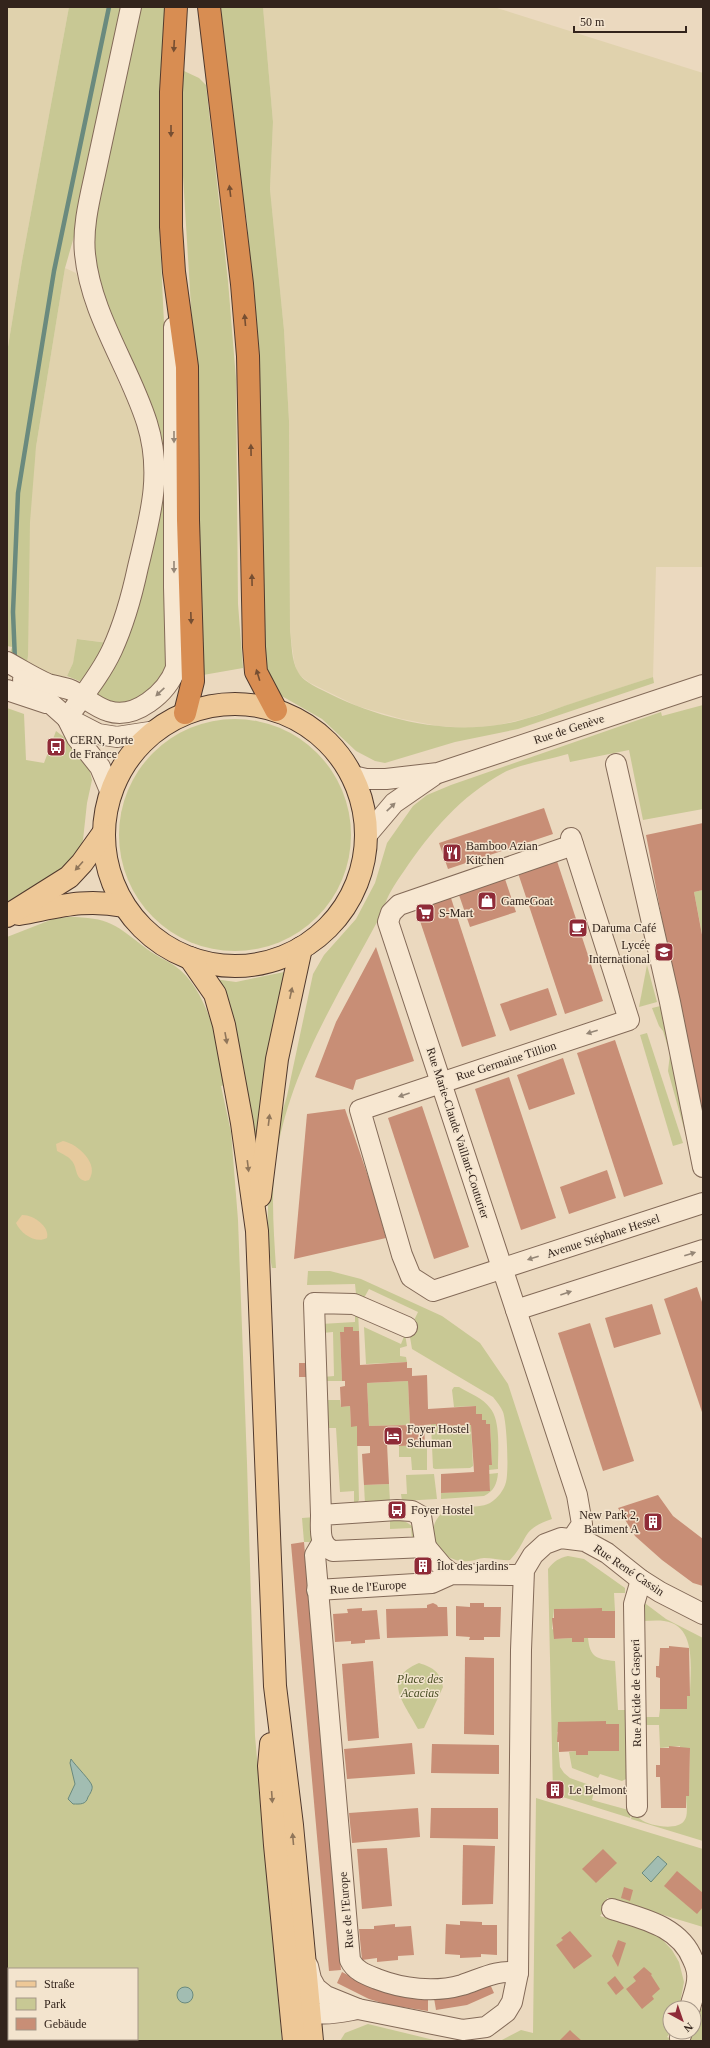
<svg xmlns="http://www.w3.org/2000/svg" width="710" height="2048" viewBox="0 0 710 2048" font-family="'Times New Roman',serif">
  <style>
    .farmland { fill: #e0d2ad }
    .green { fill: #c8c894; fill-rule: evenodd }
    .sand { fill: #e6ca9d }
    .water { fill: #a2bdb2; stroke: #6a8a7e }
    .lines { fill: none; stroke-linecap: round; stroke-linejoin: round }
    .stream { stroke: #6a8a7e; stroke-width: 4.5 }
    .building { fill: #c88e76; fill-rule: evenodd }
    .minor-casing { stroke: #836a58; stroke-width: 22 }
    .major-casing { stroke: #50392d; stroke-width: 24 }
    .highway-casing { stroke: #50392d; stroke-width: 24 }
    .minor { stroke: #f7e7d1; stroke-width: 20 }
    .major { stroke: #eec897; stroke-width: 22 }
    .highway { stroke: #d88d52; stroke-width: 22 }
    .oneway { fill: #754e32 }
    .oneway2 { fill: #958676 }
    .oneway3 { fill: #90765a }
    .labels { text-anchor: middle; dominant-baseline: central; stroke-width: 3; stroke-linejoin: round; paint-order: stroke }
    .street-label { font-size: 12px; fill: #33241c; stroke: #f3e4ce }
    .poi-label { font-size: 12px; fill: #33241c; stroke: #f3e4ce; text-anchor: start }
    .park-label { font-size: 12px; font-style: italic; fill: #494e24; stroke: #f3e4ce }
  </style>
  <rect width="100%" height="100%" fill="#ebd9bf"/>
  <!-- farmland -->
  <g class="farmland">
    <polygon points="7,7 69,7 22,261 7,353"/>
    <polygon points="263,7 494,7 703,73 703,567 656,567 653,677 528,718 498,725 469,728 438,726 402,719 357,706 310,683 298,674 294,661 290,631 289,421 284,330 270,189 273,122"/>
    <polygon points="65,268 76,273 118,381 139,425 147,456 140,530 108,643 78,639 73,663 64,682 26,669 28,656 28,570 31,485 36,447"/>
  </g>
  <!-- green -->
  <g class="green">
    <polygon points="69,7 123,7 79,219 65,268 36,447 30,522 28,656 26,669 8,659 12,647 7,646 7,353 22,261"/>
    <path d="M136 7H167L159 220 166 364 169 648C168 655 168 663 166 670 161 684 133 705 117 704 111 703 103 699 97 697L94 689 160 497 89 245Z"/>
    <path d="M221 7H263L273 122 270 189 284 330 289 421 290 631C292 644 291 660 298 672 302 680 314 686 322 690 374 717 439 734 497 725 520 722 542 714 564 706 593 696 623 687 653 677L654 683 518 729 455 742 385 763 375 761 356 751 322 719 280 695 265 676 260 396 247 222 231 127Z"/>
    <polygon points="184,71 199,78 206,85 228,281 236,379 238,604 243,668 203,675 194,356 181,143 181,110"/>
    <polygon points="77,639 108,643 84,683 67,676 73,663"/>
    <path d="M703 705V809L643 820 629 750 570 762 568 754C551 759 517 765 503 773 461 796 431 831 404 871 395 884 387 895 383 911 340 992 287 1073 275 1165 271 1199 274 1235 276 1268H272L267 1240 269 1177 280 1119 287 1096 313 974 324 955 356 919 375 883 387 843 413 806 427 795 451 785 661 712 662 716Z"/>
    <polygon points="7,708 24,714 26,760 44,763 56,731 68,740 89,768 92,780 87,803 83,840 75,862 17,898 7,902"/>
    <circle cx="235" cy="835" r="116"/>
    <polygon points="703,890 703,939 694,892"/>
    <path d="M68 917C109 917 116 925 147 949 156 956 166 960 175 966 208 989 219 1048 228 1084L221 1086 231 1132 238 1220 247 1463 255 1736 282 2041H7V937L53 919ZM9 1969H137V2039H9Z"/>
    <polygon points="647,965 657,1002 639,1007"/>
    <polygon points="284,972 266,1070 257,1173 214,979 236,982"/>
    <polygon points="665,1005 692,1142 688,1143 668,1071 670,1054 663,1031 659,1026 652,1008"/>
    <polygon points="647,1033 683,1143 673,1146 640,1035"/>
    <path d="M308 1271H330L361 1279 442 1316 480 1343 508 1384 552 1519C519 1530 530 1539 510 1560 502 1561 493 1558 484 1558 479 1558 474 1561 469 1561 452 1563 436 1552 434 1536 432 1527 435 1520 441 1514 454 1501 475 1511 490 1503 498 1498 504 1490 506 1482 509 1471 507 1423 503 1412 501 1407 497 1402 493 1397L412 1349 409 1331 418 1312 369 1289 364 1298 356 1294 355 1284 307 1285Z"/>
    <polygon points="355,1311 358,1312 359,1331 353,1331 353,1327 344,1327 344,1332 340,1333 342,1381 323,1381 323,1377 334,1376 333,1332 322,1333 321,1324 355,1322"/>
    <polygon points="364,1327 401,1344 405,1334 407,1346 400,1348 400,1356 406,1357 407,1362 366,1364"/>
    <polygon points="408,1381 410,1425 369,1426 367,1383"/>
    <path d="M454 1387H459C469 1393 483 1398 490 1408 501 1420 498 1453 498 1469L489 1470V1465H492L490 1424H486L482 1420V1414H476L475 1406 454 1407 452 1390Z"/>
    <polygon points="324,1400 340,1400 341,1407 350,1406 351,1426 357,1426 359,1500 357,1503 354,1503 354,1491 340,1492 336,1428 324,1428"/>
    <polygon points="431,1424 436,1424 436,1426 471,1425 473,1466 470,1468 435,1469 433,1468"/>
    <polygon points="425,1445 427,1447 427,1470 412,1470 411,1457 399,1457 399,1446"/>
    <path d="M498 1473C497 1484 494 1491 484 1496L441 1499V1493L490 1490 489 1474Z"/>
    <polygon points="434,1474 437,1499 402,1501 401,1494 407,1494 406,1475"/>
    <polygon points="389,1484 390,1502 365,1504 364,1485"/>
    <polygon points="315,1517 313,1542 304,1542 302,1518"/>
    <path d="M390 1519C404 1520 412 1522 418 1536L412 1540 411 1528 390 1529Z"/>
    <path d="M568 1556 584 1559 625 1588V1593H614L615 1611H602V1608L554 1609 552 1629 554 1630 555 1639 572 1638 573 1642H584V1638H588C590 1658 597 1659 615 1661L618 1710H628L630 1777 622 1781 600 1774 598 1778 572 1768 569 1752 576 1751V1755H588V1751H619V1724H606V1721L557 1732 560 1767 564 1773 570 1778 595 1787 592 1800 632 1811 630 1818 553 1794 548 1569C554 1561 559 1558 568 1556Z"/>
    <path d="M642 1601 666 1619 703 1638V1841L631 1819 633 1812C635 1814 637 1817 640 1819 649 1826 677 1831 684 1821 689 1815 686 1803 686 1796L689 1795 690 1748H680V1746L660 1748 659 1725H643V1717H659L660 1709 687 1708V1696L690 1695C690 1672 698 1625 664 1621 657 1620 649 1621 642 1621Z"/>
    <path d="M419 1663C434 1668 440 1672 443 1687L424 1728 418 1729C404 1702 381 1679 419 1663Z"/>
    <polygon points="536,1798 703,1849 703,1927 607,1898 606,1908 600,1916 657,1934 672,1950 679,1962 684,1982 679,2008 670,2008 671,2032 667,2037 676,2041 500,2041 521,2030 533,2033"/>
    <polygon points="702,2008 703,2041 688,2041 691,2032 694,2032 694,2022"/>
    <polygon points="368,2024 438,2041 340,2041 345,2033"/>
  </g>
  <!-- sand -->
  <g class="sand">
    <path d="M63 1141C78 1144 100 1164 89 1180L85 1181C74 1178 78 1167 71 1160 68 1156 62 1154 57 1151L56 1144Z"/>
    <path d="M22 1215C32 1214 50 1226 47 1238 36 1244 21 1234 16 1223Z"/>
  </g>
  <!-- water -->
  <g class="water">
    <path d="M71 1759C75 1765 92 1782 92 1786 93 1789 90 1794 88 1797 86 1805 80 1804 73 1804L68 1799 75 1784 70 1763Z"/>
    <polygon points="658,1856 667,1864 651,1882 642,1873"/>
    <circle cx="185" cy="1995" r="8"/>
  </g>
  <g class="lines">
    <!-- stream -->
    <polyline class="stream" points="15,661 13,612 18,493 54,271 109,7"/>
  </g>
  <!-- building -->
  <g class="building">
    <polygon points="544,808 553,834 448,869 439,843"/>
    <polygon points="703,823 703,890 694,892 703,940 702,1130 646,835"/>
    <polygon points="556,858 603,1001 565,1014 517,870"/>
    <polygon points="504,876 516,912 470,927 458,892"/>
    <polygon points="450,895 496,1036 462,1047 415,906"/>
    <polygon points="376,947 414,1061 356,1080 353,1090 315,1077 336,1022"/>
    <polygon points="548,988 557,1015 510,1031 500,1004"/>
    <polygon points="615,1040 663,1184 624,1197 577,1053"/>
    <polygon points="563,1058 575,1094 529,1110 517,1075"/>
    <polygon points="509,1077 556,1218 521,1230 475,1089"/>
    <polygon points="422,1106 469,1247 434,1259 388,1118"/>
    <polygon points="345,1109 372,1188 386,1238 294,1259 307,1114"/>
    <polygon points="607,1170 616,1198 569,1214 560,1187"/>
    <polygon points="697,1287 703,1305 703,1415 664,1299"/>
    <polygon points="652,1304 661,1334 614,1348 605,1318"/>
    <polygon points="590,1323 634,1461 603,1471 558,1333"/>
    <path d="M344 1327H353V1331H359L360 1365 407 1362V1368H412V1376L427 1375 428 1409 476 1406V1414H482V1420H486V1424H490L492 1465H489L490 1491 441 1493V1474L474 1472 471 1425 436 1426V1424L424 1425 425 1445 399 1446 398 1443 387 1444 389 1484 364 1485 362 1454 370 1453V1446H357V1426L351 1427 350 1406 341 1407 340 1387 345 1386V1381H342L340 1332H344ZM408 1381 410 1425 369 1426 367 1383Z"/>
    <rect x="299" y="1363" width="8" height="14"/>
    <polygon points="658,1495 673,1516 703,1539 703,1586 693,1583 662,1560 635,1536 618,1508"/>
    <polygon points="304,1542 341,1970 329,1971 291,1544"/>
    <polygon points="419,1559 425,1559 427,1572 420,1573"/>
    <polygon points="433,1603 437,1605 438,1607 447,1607 448,1636 387,1638 386,1609 427,1608 427,1605"/>
    <polygon points="470,1603 484,1603 484,1607 501,1607 500,1637 484,1637 484,1640 469,1640 470,1637 456,1636 456,1606 470,1607"/>
    <polygon points="362,1608 362,1611 377,1610 380,1639 365,1640 365,1643 351,1644 351,1641 335,1642 333,1614 348,1613 347,1609"/>
    <polygon points="602,1608 602,1611 615,1611 615,1638 584,1638 584,1642 572,1642 572,1638 554,1639 552,1618 554,1618 554,1609"/>
    <polygon points="669,1646 689,1648 690,1696 687,1696 687,1709 660,1709 660,1678 656,1677 656,1666 659,1666 660,1648 669,1648"/>
    <polygon points="465,1657 494,1658 494,1735 464,1734"/>
    <polygon points="373,1661 379,1738 348,1741 342,1664"/>
    <polygon points="606,1721 606,1724 619,1724 619,1751 588,1751 588,1755 576,1755 576,1751 559,1752 559,1742 557,1742 558,1722"/>
    <polygon points="412,1743 415,1774 347,1779 344,1749"/>
    <polygon points="432,1744 499,1745 499,1774 431,1773"/>
    <polygon points="669,1746 690,1748 689,1796 686,1796 686,1808 661,1808 660,1777 656,1777 656,1765 660,1765 660,1748 669,1748"/>
    <rect x="553" y="1786" width="4" height="8"/>
    <polygon points="418,1808 420,1837 352,1843 349,1813"/>
    <polygon points="431,1808 498,1808 498,1839 430,1838"/>
    <polygon points="463,1845 495,1846 493,1904 462,1905"/>
    <polygon points="387,1848 392,1906 362,1909 357,1849"/>
    <polygon points="603,1849 617,1863 596,1883 582,1869"/>
    <polygon points="677,1871 703,1893 703,1907 697,1914 664,1886"/>
    <polygon points="624,1887 633,1890 630,1901 621,1898"/>
    <polygon points="460,1921 482,1922 482,1925 497,1925 497,1955 481,1954 481,1957 460,1958 460,1955 445,1954 446,1924 460,1925"/>
    <polygon points="395,1924 395,1927 411,1926 414,1955 398,1956 398,1960 377,1962 377,1958 362,1960 359,1929 374,1929 374,1926"/>
    <polygon points="570,1931 592,1956 574,1969 556,1945 563,1940 561,1938"/>
    <polygon points="618,1940 626,1943 618,1967 612,1956"/>
    <polygon points="644,1967 652,1974 651,1975 660,1989 652,1996 654,1999 642,2009 626,1989 636,1981 633,1977"/>
    <polygon points="342,1972 369,1986 428,1998 428,2011 389,2005 369,1999 337,1983"/>
    <polygon points="615,1976 624,1988 616,1995 607,1983"/>
    <polygon points="489,1982 494,1993 467,2005 436,2010 434,1998"/>
    <polygon points="570,2030 573,2033 582,2041 559,2041"/>
  </g>
  <g class="lines">
    <!-- minor casing -->
    <g class="minor-casing">
      <g id="minor">
        <path d="M7 662C20 669 34 678 48 684 55 686 63 687 71 690 84 696 94 707 108 711 135 720 167 693 176 668L174 587V327"/>
        <polyline points="23,680 30,685 67,718 98,734 117,737 156,731"/>
        <polyline points="7,690 46,703"/>
        <path d="M67 718C82 697 101 674 112 650 124 624 132 595 138 567 150 517 163 474 147 423 129 366 91 315 85 254 82 225 91 194 97 165 108 112 120 60 131 7"/>
        <polyline points="67,718 77,738 100,767 111,793"/>
        <polyline points="616,764 670,1002 703,1167"/>
        <polyline points="353,776 366,779 386,779 438,773 703,685"/>
        <polyline points="366,836 394,803 433,776"/>
        <polyline points="571,838 629,1020 360,1110 402,1255 411,1277 433,1291 703,1203"/>
        <polyline points="516,1310 703,1250"/>
        <path d="M397 1510 412 1511 421 1516 426 1547 333 1551C318 1545 321 1529 321 1515Z"/>
        <polyline points="321,1515 314,1303 354,1304 407,1327"/>
        <polyline points="572,1539 582,1524 577,1495 388,922 391,913 399,905 573,845"/>
        <path d="M322 1543 315 1555 350 1960C355 1971 367 1975 377 1979 403 1989 434 1993 462 1985 481 1979 497 1969 518 1973"/>
        <polyline points="426,1547 442,1566 452,1574"/>
        <polyline points="317,1590 432,1583 452,1574 515,1575 522,1577"/>
        <polyline points="637,1807 634,1604 641,1580"/>
        <path d="M612 1909C643 1919 680 1926 693 1960 696 1966 698 1974 697 1981 696 1990 692 1999 690 2008"/>
        <polyline points="308,1966 311,1979 316,1988 326,1996 358,2009 463,2030 486,2027 506,2012 512,2002 518,1973 521,1650 524,1570 533,1555 545,1544 561,1538 585,1541 607,1553 641,1580 660,1592 703,1614"/>
        <path d="M298 2001C309 2021 340 2012 358 2009"/>
        <polyline points="680,2038 682,2032"/>
      </g>
    </g>
    <!-- major casing -->
    <g class="major-casing">
      <g id="major">
        <circle cx="235" cy="835" r="131"/>
        <path d="M19 914C58 907 84 898 124 906"/>
        <polyline points="7,916 69,877 82,863 102,835"/>
        <polyline points="190,958 215,994 224,1025 242,1123 257,1231 275,1686 292,1825 312,2041"/>
        <polyline points="260,1196 277,1059 301,948"/>
        <polyline points="271,1744 269,1766 275,1845 294,2041"/>
      </g>
    </g>
    <!-- highway casing -->
    <g class="highway-casing">
      <g id="highway">
        <polyline points="176,7 171,92 171,227 174,272 187,367 188,520 193,681 185,713"/>
        <polyline points="209,7 242,284 248,356 254,647 256,672 276,710"/>
      </g>
    </g>
    <!-- minor -->
    <use href="#minor" class="minor"/>
    <!-- major -->
    <use href="#major" class="major"/>
    <!-- highway -->
    <use href="#highway" class="highway"/>
  </g>
  <!-- one-way arrows -->
  <defs><path id="oneway-solid" d="M-6-.8H1V-3.2L6.5 0L1 3.2V.8H-6Z"/></defs>
  <g class="oneway">
    <use href="#oneway-solid" transform="translate(174 46) rotate(93)"/>
    <use href="#oneway-solid" transform="translate(171 131) rotate(90)"/>
    <use href="#oneway-solid" transform="translate(230 191) rotate(-97)"/>
    <use href="#oneway-solid" transform="translate(245 320) rotate(-95)"/>
    <use href="#oneway-solid" transform="translate(251 450) rotate(-91)"/>
    <use href="#oneway-solid" transform="translate(252 580) rotate(-91)"/>
    <use href="#oneway-solid" transform="translate(191 618) rotate(88)"/>
    <use href="#oneway-solid" transform="translate(258 675) rotate(-107)"/>
  </g>
  <g class="oneway2">
    <use href="#oneway-solid" transform="translate(174 437) rotate(90)"/>
    <use href="#oneway-solid" transform="translate(174 567) rotate(90)"/>
    <use href="#oneway-solid" transform="translate(160 692) rotate(137)"/>
    <use href="#oneway-solid" transform="translate(391 807) rotate(-44)"/>
    <use href="#oneway-solid" transform="translate(592 1032) rotate(162)"/>
    <use href="#oneway-solid" transform="translate(404 1095) rotate(161)"/>
    <use href="#oneway-solid" transform="translate(690 1254) rotate(-17)"/>
    <use href="#oneway-solid" transform="translate(533 1258) rotate(162)"/>
    <use href="#oneway-solid" transform="translate(566 1293) rotate(-19)"/>
  </g>
  <g class="oneway3">
    <use href="#oneway-solid" transform="translate(79 866) rotate(132)"/>
    <use href="#oneway-solid" transform="translate(291 993) rotate(-78)"/>
    <use href="#oneway-solid" transform="translate(226 1038) rotate(80)"/>
    <use href="#oneway-solid" transform="translate(269 1120) rotate(-83)"/>
    <use href="#oneway-solid" transform="translate(248 1166) rotate(83)"/>
    <use href="#oneway-solid" transform="translate(272 1797) rotate(86)"/>
    <use href="#oneway-solid" transform="translate(293 1839) rotate(-95)"/>
  </g>
  <!-- icons -->
  <defs>
    <g id="bus-square" transform="scale(1)"><rect x="-9" y="-9" width="18" height="18" rx="4" fill="#8f2b38" stroke="#f3e4ce"/><path d="M-5-6H5V4H4V6H2V4H-2V6H-4V4H-5ZM-3.5-4V0h7V-4ZM-3.5 1.2v1.5H-2V1.2ZM2 1.2v1.5H3.5V1.2Z" fill="#fff"/></g>
    <g id="restaurant-square" transform="scale(1)"><rect x="-9" y="-9" width="18" height="18" rx="4" fill="#8f2b38" stroke="#f3e4ce"/><path d="M-5-6h1v4h1v-4h1v4h1v-4h1v5L-1.5 .5V6h-2V.5L-5-1ZM5-6V6H3V1.5H1.5Q1.5-4 5-6Z" fill="#fff"/></g>
    <g id="shop-square" transform="scale(1)"><rect x="-9" y="-9" width="18" height="18" rx="4" fill="#8f2b38" stroke="#f3e4ce"/><path d="M-5-2.5h2.3a2.7 3.5 0 0 1 5.4 0H5L5.5 6h-11ZM-1.5-2.5h3a1.5 2.3 0 0 0-3 0Z" fill="#fff"/></g>
    <g id="supermarket-square" transform="scale(1)"><rect x="-9" y="-9" width="18" height="18" rx="4" fill="#8f2b38" stroke="#f3e4ce"/><path d="M-6-5.5h2.5l.6 2H6L4.5 2H-2.5L-4.4-4H-6ZM-1.5 3.2a1.3 1.3 0 1 0 .1 0ZM3 3.2a1.3 1.3 0 1 0 .1 0Z" fill="#fff"/></g>
    <g id="cafe-square" transform="scale(1)"><rect x="-9" y="-9" width="18" height="18" rx="4" fill="#8f2b38" stroke="#f3e4ce"/><path d="M-5.5-4.5H6V0H3Q3 3.5 0 3.5H-2.5Q-5.5 3.5-5.5 0ZM3-3.2v2h1.7v-2ZM-6 4.5H4V6H-6Z" fill="#fff"/></g>
    <g id="school-square" transform="scale(1)"><rect x="-9" y="-9" width="18" height="18" rx="4" fill="#8f2b38" stroke="#f3e4ce"/><path d="M0-5L7-2L0 1L-7-2ZM-4 1L0 2.5L4 1V4Q0 6-4 4Z" fill="#fff"/></g>
    <g id="hotel-square" transform="scale(1)"><rect x="-9" y="-9" width="18" height="18" rx="4" fill="#8f2b38" stroke="#f3e4ce"/><path d="M-6-4.5h1.5V1H6V5H4.5V3h-9V5H-6ZM-4 0a1.8 1.8 0 1 1 3.6 0ZM.5 0V-2.5h3Q6-2.5 6 0Z" fill="#fff"/></g>
    <g id="building-square" transform="scale(1)"><rect x="-9" y="-9" width="18" height="18" rx="4" fill="#8f2b38" stroke="#f3e4ce"/><path d="M-4-6H4V6H1V3H-1V6H-4ZM-2.5-4.3h1.7v1.8h-1.7ZM.8-4.3h1.7v1.8H.8ZM-2.5-1h1.7V.8h-1.7ZM.8-1h1.7V.8H.8Z" fill="#fff"/></g>
  </defs>
  <g fill-rule="evenodd">
    <use href="#bus-square" x="56" y="747"/>
    <use href="#restaurant-square" x="452" y="853"/>
    <use href="#shop-square" x="487" y="901"/>
    <use href="#supermarket-square" x="425" y="913"/>
    <use href="#cafe-square" x="578" y="928"/>
    <use href="#school-square" x="664" y="952"/>
    <use href="#hotel-square" x="393" y="1436"/>
    <use href="#bus-square" x="397" y="1510"/>
    <use href="#building-square" x="653" y="1522"/>
    <use href="#building-square" x="423" y="1566"/>
    <use href="#building-square" x="555" y="1790"/>
  </g>
  <g class="labels">
    <!-- street labels -->
    <g class="street-label">
      <text transform="translate(569 729) rotate(-18)">Rue de Genève</text>
      <text transform="translate(506 1061) rotate(-18)">Rue Germaine Tillion</text>
      <text transform="translate(458 1133) rotate(72)">Rue Marie-Claude Vaillant-Couturier</text>
      <text transform="translate(603 1236) rotate(-18)">Avenue Stéphane Hessel</text>
      <text transform="translate(629 1570) rotate(34)">Rue René Cassin</text>
      <text transform="translate(368 1587) rotate(-4)">Rue de l'Europe</text>
      <text transform="translate(636 1693) rotate(-91)">Rue Alcide de Gasperi</text>
      <text transform="translate(346 1910) rotate(-95)">Rue de l'Europe</text>
    </g>
    <!-- poi labels -->
    <g class="poi-label">
      <text x="70" y="740">CERN, Porte<tspan x="70" dy="14">de France</tspan></text>
      <text x="466" y="846">Bamboo Azian<tspan x="466" dy="14">Kitchen</tspan></text>
      <text x="501" y="901">GameGoat</text>
      <text x="439" y="913">S-Mart</text>
      <text x="592" y="928">Daruma Café</text>
      <text x="650" y="945" text-anchor="end">Lycée<tspan x="650" dy="14">International</tspan></text>
      <text x="407" y="1429">Foyer Hostel<tspan x="407" dy="14">Schuman</tspan></text>
      <text x="411" y="1510">Foyer Hostel</text>
      <text x="639" y="1515" text-anchor="end">New Park 2,<tspan x="639" dy="14">Batiment A</tspan></text>
      <text x="437" y="1566">Îlot des jardins</text>
      <text x="569" y="1790">Le Belmont</text>
    </g>
    <!-- park labels -->
    <g class="park-label">
      <text x="420" y="1679">Place des<tspan x="420" dy="14">Acacias</tspan></text>
    </g>
  </g>
  <!-- border -->
  <rect width="710" height="2048" fill="none" stroke="#33241c" stroke-width="16"/>
  <!-- legend -->
  <rect x="8" y="1968" width="130" height="72" fill="#f3e4ce" stroke="#a69787"/>
  <rect x="16" y="1981" width="20" height="6" fill="#eec897" stroke="#a69787"/>
  <text x="44" y="1988" font-size="12" fill="#33241c">Straße</text>
  <rect x="16" y="1998" width="20" height="12" fill="#c8c894" stroke="#a69787"/>
  <text x="44" y="2008" font-size="12" fill="#33241c">Park</text>
  <rect x="16" y="2018" width="20" height="12" fill="#c88e76" stroke="#a69787"/>
  <text x="44" y="2028" font-size="12" fill="#33241c">Gebäude</text>
  <!-- north arrow -->
  <g transform="translate(682 2020) rotate(140)"><circle r="19" fill="#f3e4ce" stroke="#a69787"/>
  <path d="M0-3L7 15L0 10L-7 15Z" fill="#8f2b38"/>
  <text y="-6" font-size="11" font-weight="bold" text-anchor="middle" fill="#33241c">N</text>
  </g>
  <!-- scale -->
  <path d="M574 26v6h112v-6" fill="none" stroke="#33241c" stroke-width="2"/>
  <text x="580" y="26" font-size="12" fill="#33241c" stroke="#f3e4ce" stroke-width="3" paint-order="stroke">50 m</text>
</svg>
